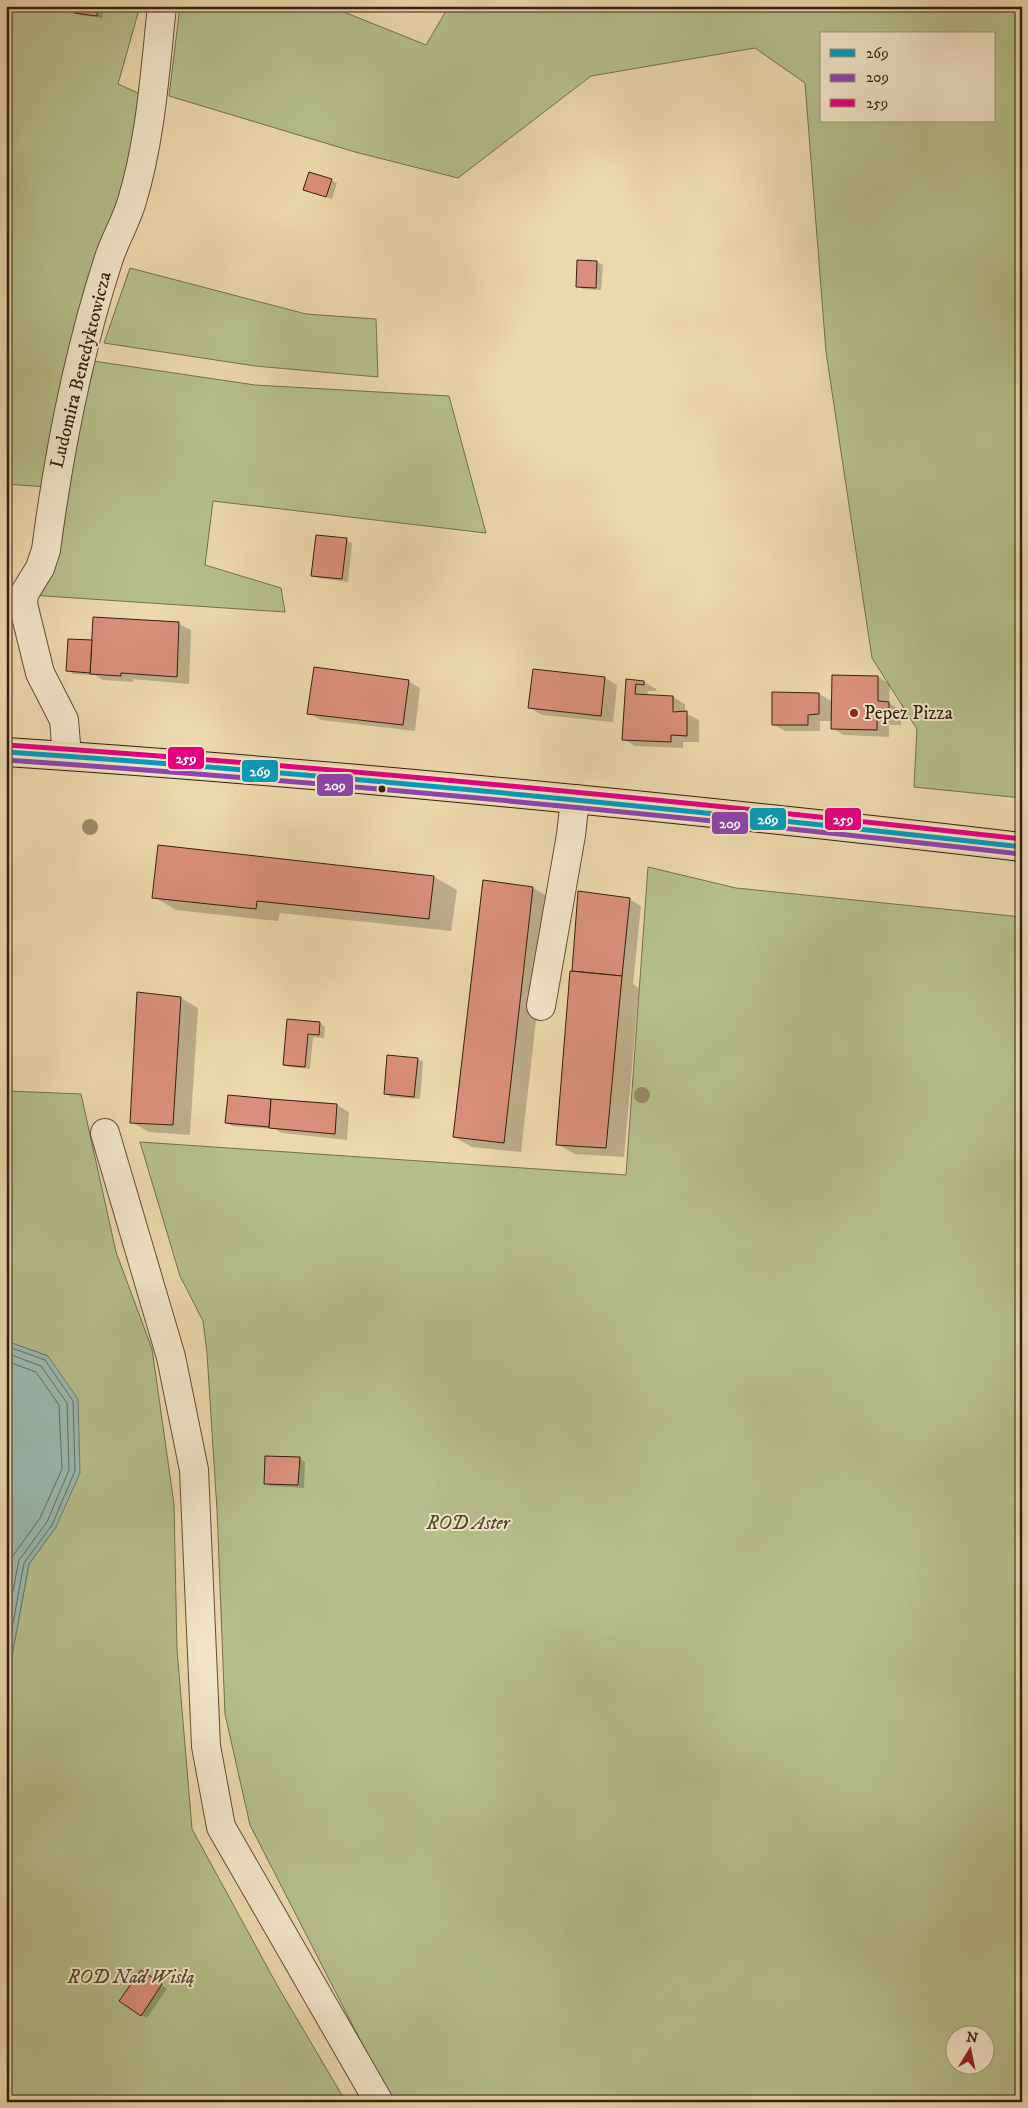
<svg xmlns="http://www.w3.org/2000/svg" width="1028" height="2108" viewBox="0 0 1028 2108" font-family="'IM FELL DW Pica',serif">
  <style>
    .green { fill: #b5bf8b; stroke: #746f4e; fill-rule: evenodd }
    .water { fill: #99b9af; stroke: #717b70 }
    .shadow { fill: #0003 }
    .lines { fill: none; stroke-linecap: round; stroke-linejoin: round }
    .shore { stroke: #666c60; stroke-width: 1 }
    .building { fill: #d98f7b; stroke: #341f11 }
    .minor-casing { stroke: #624d38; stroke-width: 30 }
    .major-casing { stroke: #341f11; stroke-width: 30 }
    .minor { stroke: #f2e6c9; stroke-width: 28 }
    .major { stroke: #ebd8ac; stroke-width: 28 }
    .bus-1-casing { stroke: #f2e6c9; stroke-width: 9 }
    .bus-2-casing { stroke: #f2e6c9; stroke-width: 9 }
    .bus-3-casing { stroke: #f2e6c9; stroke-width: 9 }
    .bus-1 { stroke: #059bbb; stroke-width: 5 }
    .bus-2 { stroke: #8e44ad; stroke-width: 5 }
    .bus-3 { stroke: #e5007d; stroke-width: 5 }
    .tree { fill: #988868 }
    .poi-dot { fill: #8f2418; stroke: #f2e6c9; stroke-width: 2 }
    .bus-dot { fill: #341f11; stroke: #f2e6c9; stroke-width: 2 }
    .labels { text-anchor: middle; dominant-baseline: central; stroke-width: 4; stroke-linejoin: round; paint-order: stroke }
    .street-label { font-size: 19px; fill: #341f11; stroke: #f2e6c9 }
    .poi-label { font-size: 19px; fill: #341f11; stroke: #f2e6c9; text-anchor: start }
    .park-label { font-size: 19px; font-style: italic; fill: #544730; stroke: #f2e6c9 }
    .line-badge { stroke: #f2e6c9; stroke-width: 2 }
    .badge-label { font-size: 14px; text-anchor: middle; font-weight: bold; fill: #fff }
  </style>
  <rect width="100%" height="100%" fill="#ebd8ac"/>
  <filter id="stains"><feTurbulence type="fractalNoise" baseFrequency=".004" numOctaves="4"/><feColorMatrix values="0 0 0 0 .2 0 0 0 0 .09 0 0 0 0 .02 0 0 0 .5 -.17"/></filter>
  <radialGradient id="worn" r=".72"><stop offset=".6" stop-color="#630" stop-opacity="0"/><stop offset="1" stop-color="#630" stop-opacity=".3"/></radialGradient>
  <!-- green -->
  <g class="green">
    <polygon points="6,6 140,6 118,84 138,93 142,108 47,487 6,484"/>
    <path d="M180 6H329L426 45 449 6H1022V798L914 787 917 729 872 658 826 352 805 83 755 48 591 76 458 178 355 152 169 96ZM822 34H994V121H822Z"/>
    <polygon points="130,268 306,314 376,319 378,377 255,366 104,343"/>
    <polygon points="93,361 255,385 449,396 486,533 213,501 205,565 281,588 285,612 30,595 55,569 66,465"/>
    <path d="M648 867 736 888 1022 917V2102H392L250 1825 225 1714 217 1510 207 1353 203 1321 180 1276 140 1142 626 1175ZM956 2036H986V2066H956Z"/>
    <polygon points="6,1091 81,1094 116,1252 152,1349 174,1504 177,1650 192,1829 277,1985 346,2102 6,2102 6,1688 29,1564 56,1527 48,1356 6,1341"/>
  </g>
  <!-- water -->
  <polygon class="water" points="6,1341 48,1356 78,1399 80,1473 56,1527 29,1564 6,1688"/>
  <!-- shadow -->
  <g class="shadow">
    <polygon points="76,6 104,6 102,18 81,15 76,12"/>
    <polygon points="331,180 337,183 332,199 305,189"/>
    <polygon points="597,262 603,265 601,290 583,289 577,286"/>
    <polygon points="347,540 352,543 348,582 318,578 312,575"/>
    <polygon points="179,624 191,630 189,684 133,679 133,682 103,680 95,675 73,674 68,670 93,642"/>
    <polygon points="878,677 890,684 889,703 901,710 901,725 889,725 889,737 844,735 832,728 832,721 820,721 820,731 785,731 773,724 819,694 833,702"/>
    <polygon points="605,678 617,685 613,722 542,715 530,708"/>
    <polygon points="408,681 420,688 415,731 321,720 309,713"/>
    <polygon points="627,681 644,682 656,689 656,691 648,691 647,696 673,697 685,704 685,713 699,720 699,742 683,742 683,748 635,746 623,739"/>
    <polygon points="434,877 457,890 451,931 280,913 278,921 176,910 154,897"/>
    <polygon points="533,888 550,898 521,1152 472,1147 454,1137"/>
    <polygon points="579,893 629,899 641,906 633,984 639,988 624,1157 575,1154 557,1144"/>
    <polygon points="181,998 198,1008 190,1135 149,1132 131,1122"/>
    <polygon points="288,1021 320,1023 325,1027 324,1038 313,1037 310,1069 290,1067 284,1064"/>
    <polygon points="417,1059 423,1062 420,1099 391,1097 385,1093"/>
    <polygon points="229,1097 337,1105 349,1112 347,1140 282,1133 275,1129 232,1126 227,1123"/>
    <polygon points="299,1458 305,1462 304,1488 271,1486 265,1483"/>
    <polygon points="147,1975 167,1989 147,2018 141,2015"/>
  </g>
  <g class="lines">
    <!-- shore -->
    <g class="shore">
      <polyline points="6,1346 45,1360 73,1401 75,1471 52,1525 24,1563 6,1661"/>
      <polyline points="6,1353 41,1366 67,1403 69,1470 47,1522 19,1560 6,1626"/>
      <polyline points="6,1361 36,1372 59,1405 62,1469 40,1518 12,1557 6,1584"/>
    </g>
  </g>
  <!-- building -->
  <g class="building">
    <polygon points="75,6 98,6 97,16 74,13"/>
    <polygon points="309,172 332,179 326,197 303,190"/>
    <polygon points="577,260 597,261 596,288 576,287"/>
    <polygon points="316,535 347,538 342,579 311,576"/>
    <polygon points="93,617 179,622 177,677 121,673 121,676 90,674"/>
    <polygon points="68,639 92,640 90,673 66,671"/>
    <polygon points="314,667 409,680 403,725 307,714"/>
    <polygon points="533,669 605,677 601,716 528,708"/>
    <polygon points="832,675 878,676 878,701 889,702 889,719 877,718 877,730 831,729"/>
    <polygon points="626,679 644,681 644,685 636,684 635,694 673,696 673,712 687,711 687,736 671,735 671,742 622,740"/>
    <polygon points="772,692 819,693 819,714 808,715 808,725 772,725"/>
    <polygon points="158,845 434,876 429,919 257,901 256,909 152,898"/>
    <polygon points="483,880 533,887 504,1143 453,1137"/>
    <polygon points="578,891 630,898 622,976 572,971"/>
    <polygon points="570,971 622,976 606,1148 556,1145"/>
    <polygon points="137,992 181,997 173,1125 130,1123"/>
    <polygon points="287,1019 320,1022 319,1035 308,1034 305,1067 283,1065"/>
    <polygon points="387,1055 418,1058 414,1097 384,1094"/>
    <polygon points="228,1095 271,1099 269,1127 225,1123"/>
    <polygon points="271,1099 337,1104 335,1134 269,1128"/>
    <polygon points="265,1456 300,1457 298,1485 264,1484"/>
    <polygon points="141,1970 162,1984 141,2016 119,2001"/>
  </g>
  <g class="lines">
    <!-- minor casing -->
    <g class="minor-casing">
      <g id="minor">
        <path d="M67 756 64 720 40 673 23 604 24 594 40 568 46 550C59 451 77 357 108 261 114 241 126 222 132 201 151 138 155 71 162 6"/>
        <polyline points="541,1006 571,835 575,799"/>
        <polyline points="105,1133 171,1357 194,1470 206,1746 221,1827 379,2102"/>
      </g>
    </g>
    <!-- major casing -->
    <g class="major-casing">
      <path id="major" d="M6 752C346 774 684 808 1022 847"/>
    </g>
    <!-- minor -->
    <use href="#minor" class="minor"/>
    <!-- major -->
    <use href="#major" class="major"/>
    <!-- bus-1 casing -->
    <g class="bus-1-casing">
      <path id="bus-1" d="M6 752C346 775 684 809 1022 847"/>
    </g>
    <!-- bus-2 casing -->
    <g class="bus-2-casing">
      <path id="bus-2" d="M6 760C345 783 683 816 1021 854"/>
    </g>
    <!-- bus-3 casing -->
    <g class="bus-3-casing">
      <path id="bus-3" d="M7 745C346 768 684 801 1022 839"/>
    </g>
    <!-- bus-1 -->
    <use href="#bus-1" class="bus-1"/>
    <!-- bus-2 -->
    <use href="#bus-2" class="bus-2"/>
    <!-- bus-3 -->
    <use href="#bus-3" class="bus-3"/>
  </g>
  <!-- trees -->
  <g class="tree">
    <circle cx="90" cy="827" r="8"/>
    <circle cx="642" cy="1095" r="8"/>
  </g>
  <!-- markers -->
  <circle class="poi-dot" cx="854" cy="713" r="5"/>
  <circle class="bus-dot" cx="382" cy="789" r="4.5"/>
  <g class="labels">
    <!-- street labels -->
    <g class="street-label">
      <text transform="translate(81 370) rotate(-76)">Ludomira Benedyktowicza</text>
    </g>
    <!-- poi labels -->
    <g class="poi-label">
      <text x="864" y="713">Pepez Pizza</text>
    </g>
    <!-- park labels -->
    <g class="park-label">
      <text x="468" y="1523">ROD Aster</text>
      <text x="131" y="1977">ROD Nad Wisłą</text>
    </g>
  </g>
  <g class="line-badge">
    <rect x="167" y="746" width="38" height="24" rx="5" fill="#e5007d"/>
    <rect x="241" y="759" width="38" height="24" rx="5" fill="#059bbb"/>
    <rect x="316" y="773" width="38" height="24" rx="5" fill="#8e44ad"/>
    <rect x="749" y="807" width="38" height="24" rx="5" fill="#059bbb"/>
    <rect x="824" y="807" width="38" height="24" rx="5" fill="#e5007d"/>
    <rect x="711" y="811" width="38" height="24" rx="5" fill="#8e44ad"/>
  </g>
  <g class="badge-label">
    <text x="186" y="763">259</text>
    <text x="260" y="776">269</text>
    <text x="335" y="790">209</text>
    <text x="768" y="824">269</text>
    <text x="843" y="824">259</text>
    <text x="730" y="828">209</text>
  </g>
  <!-- margin -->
  <rect width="1028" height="2108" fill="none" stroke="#ebd8ac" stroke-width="25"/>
  <rect x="8" y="8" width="1013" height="2093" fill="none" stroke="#341f11" stroke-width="2.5"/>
  <rect x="12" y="12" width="1003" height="2083" fill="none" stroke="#341f11"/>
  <!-- legend -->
  <rect x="820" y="32" width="175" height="90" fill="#f2e6c9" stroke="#a6967f"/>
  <rect x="830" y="49" width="25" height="8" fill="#059bbb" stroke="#a6967f"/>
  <text x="866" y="58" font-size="15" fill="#341f11">269</text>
  <rect x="830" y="74" width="25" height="8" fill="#8e44ad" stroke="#a6967f"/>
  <text x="866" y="82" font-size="15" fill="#341f11">209</text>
  <rect x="830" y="99" width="25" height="8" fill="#e5007d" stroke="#a6967f"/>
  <text x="866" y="108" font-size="15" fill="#341f11">259</text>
  <!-- north arrow -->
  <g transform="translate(970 2050) rotate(10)"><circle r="24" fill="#f2e6c9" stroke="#a6967f"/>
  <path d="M0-4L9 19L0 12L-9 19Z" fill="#8f2418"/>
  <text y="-8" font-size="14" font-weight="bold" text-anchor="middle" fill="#341f11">N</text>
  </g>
  <rect width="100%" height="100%" filter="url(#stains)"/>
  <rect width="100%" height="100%" fill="url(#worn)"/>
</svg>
